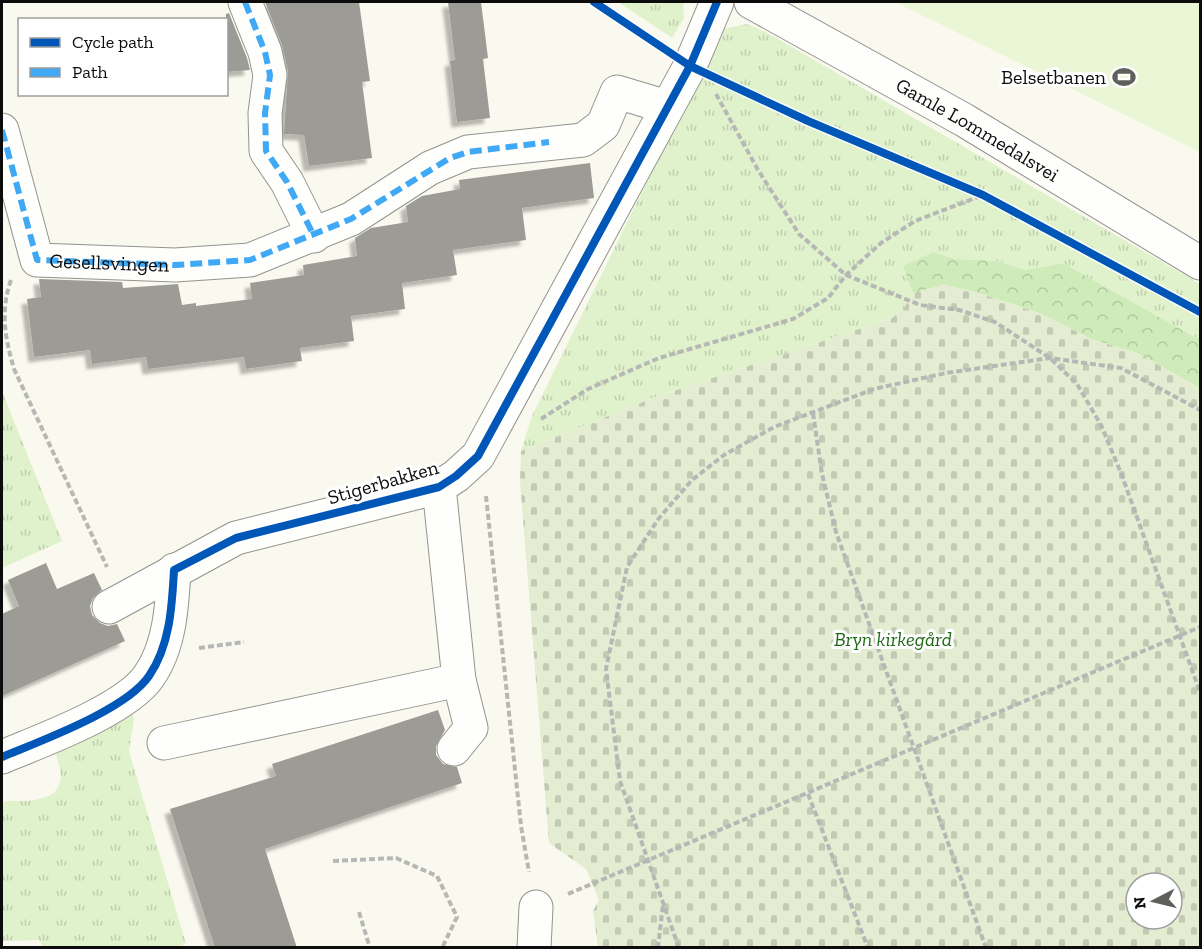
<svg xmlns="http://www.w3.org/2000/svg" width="1202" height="949" viewBox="0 0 1202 949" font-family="'Zilla Slab',serif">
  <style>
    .grass { fill: url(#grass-tufts) }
    .forest { fill: url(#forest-crowns) }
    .cemetery { fill: url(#cemetery-stones); fill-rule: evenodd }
    .pitch { fill: #ebf6d7 }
    .building { fill: #9c9b95; filter: url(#shadow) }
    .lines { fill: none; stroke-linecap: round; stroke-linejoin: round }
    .minor-casing { stroke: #93938e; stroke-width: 35 }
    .path { stroke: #b7b7b5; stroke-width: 4; stroke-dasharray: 6 3; stroke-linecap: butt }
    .minor { stroke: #fefefd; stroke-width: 33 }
    .quiet { stroke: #3fa9f5; stroke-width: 6; stroke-dasharray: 12 6; stroke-linecap: butt }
    .cycleway-casing { stroke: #fff; stroke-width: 11 }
    .cycleway { stroke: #0057b8; stroke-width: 8 }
    .labels { text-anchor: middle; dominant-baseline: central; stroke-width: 6; stroke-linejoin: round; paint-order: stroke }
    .poi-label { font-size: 20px; fill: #0c0c0c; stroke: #fff; text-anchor: end }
    .street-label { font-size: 20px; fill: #0c0c0c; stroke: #fff }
    .park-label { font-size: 20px; font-style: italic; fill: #206916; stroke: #fff }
  </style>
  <defs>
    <pattern id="grass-tufts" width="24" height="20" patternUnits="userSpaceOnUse" patternTransform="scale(1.5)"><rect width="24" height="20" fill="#e0f2cc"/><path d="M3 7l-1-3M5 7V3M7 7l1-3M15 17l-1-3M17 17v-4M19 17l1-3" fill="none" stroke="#bfceae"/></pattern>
    <pattern id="forest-crowns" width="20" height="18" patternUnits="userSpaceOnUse" patternTransform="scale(1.5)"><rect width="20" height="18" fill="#cfebba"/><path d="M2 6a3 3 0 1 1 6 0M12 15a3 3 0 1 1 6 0" fill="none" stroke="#b1c89f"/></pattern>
    <pattern id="cemetery-stones" width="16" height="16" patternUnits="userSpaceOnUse" patternTransform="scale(1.5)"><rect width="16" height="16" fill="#e4edd2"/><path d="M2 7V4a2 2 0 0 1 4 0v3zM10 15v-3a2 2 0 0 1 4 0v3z" fill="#c2cab3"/></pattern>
    <filter id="shadow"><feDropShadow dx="-5.5" dy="5.5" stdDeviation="1.5" flood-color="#0004"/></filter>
  </defs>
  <rect width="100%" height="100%" fill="#faf9ef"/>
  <!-- grass -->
  <g class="grass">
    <polygon points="618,2 683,2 684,18 672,38"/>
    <polygon points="747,24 766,32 1200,284 1200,340 1063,263 1026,270 996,261 955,259 933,252 903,266 913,293 903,309 892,318 653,398 521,451 532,416 722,29"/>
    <polygon points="2,391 62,541 2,568"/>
    <path d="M129 708 134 719 129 751 186 944 175 948H44L39 940 2 941V802C10 800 17 801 25 801 63 798 67 782 54 750Z"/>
  </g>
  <!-- forest -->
  <polygon class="forest" points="933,252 955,259 996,261 1026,270 1063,263 1200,340 1200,388 1137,353 1091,339 1042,314 975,292 944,285 913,293 903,266"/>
  <!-- cemetery -->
  <path class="cemetery" d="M943 285 975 292 1042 314 1091 339 1137 353 1200 388V947H598L593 911 599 900 586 869 549 843 520 481 521 451 653 398 892 318 903 309 913 293ZM1136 883H1172V919H1136Z"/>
  <!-- pitch -->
  <polygon class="pitch" points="895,2 1200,2 1200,152"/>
  <!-- building -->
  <g class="building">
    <polygon points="265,2 359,2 370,81 362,82 372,158 309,166 304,135 284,134 288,71 282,45"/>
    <polygon points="448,2 481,2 488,58 483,59 490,118 457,122 450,61 455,60"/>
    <polygon points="229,13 247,58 250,70 226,72 226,14"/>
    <polygon points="590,163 594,198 522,208 526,240 453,250 457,275 402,283 405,309 351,316 354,341 300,348 302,361 246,369 244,357 148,369 146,357 92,364 90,350 34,357 27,299 41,297 39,279 122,282 123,288 178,284 182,305 196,303 196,306 252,299 250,283 304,275 303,265 357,256 355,238 371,228 408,222 406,206 422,196 460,189 459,180"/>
    <polygon points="46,563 57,589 94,573 102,590 93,598 90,606 92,615 100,623 108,626 117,624 125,641 2,696 2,614 19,606 8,580"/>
    <polygon points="438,710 445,730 436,746 436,755 443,764 457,767 462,783 265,849 297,948 215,948 170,809 276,776 272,764"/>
  </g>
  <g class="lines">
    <!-- minor casing -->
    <g class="minor-casing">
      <g id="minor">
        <polyline points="245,2 265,52 270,75 265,113 266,151 287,182 314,236"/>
        <path id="s1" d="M751 2 964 120 1200 263"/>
        <path id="s2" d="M2 130 37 260 175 265 250 260 351 219 430 168 468 152 583 140 603 125 617 92 667 107"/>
        <polyline points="109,607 236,538 439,487 456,476 478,456 690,66 717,2"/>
        <polyline points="164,743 459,680 439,487"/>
        <polyline points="454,749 471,728 459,680"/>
        <path d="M2 757C40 741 126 710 149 676 170 646 172 606 174 570"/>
        <polyline points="534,948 536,907"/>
      </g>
    </g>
    <!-- path -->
    <g class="path">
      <polyline points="716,94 758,170 799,234 846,275 920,305 959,310 995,322 1050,358 1077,384 1101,425 1121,473 1200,692"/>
      <path d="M11 280C0 311 5 338 14 369L107 567"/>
      <polyline points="813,413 822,474 836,532 986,948"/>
      <polyline points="541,419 588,389 659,358 793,319 828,298 846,275 881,243 915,221 983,195"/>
      <polyline points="486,496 521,826 529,872"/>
      <polyline points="199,648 244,642"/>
      <polyline points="808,794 868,948"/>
      <polyline points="333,861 396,858 437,876 457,917 442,948"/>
      <polyline points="568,894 1200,627"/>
      <polyline points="359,912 370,948"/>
      <polyline points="658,948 663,904"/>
      <polyline points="679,948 620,781 606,669 627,567 659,518 692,480 724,455 774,427 874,389 946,373 1050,358 1121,368 1200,410"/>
    </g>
    <!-- minor -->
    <use href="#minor" class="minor"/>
    <!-- quiet -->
    <g class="quiet">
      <polyline points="245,2 265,52 270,75 265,113 266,151 287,182 314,236"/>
      <polyline points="2,130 37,260 175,265 250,260 351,219 450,158 468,152 549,142"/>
      <polyline points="2,321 3,321"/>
    </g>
    <!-- cycleway casing -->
    <g class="cycleway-casing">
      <g id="cycleway">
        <polyline points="594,2 690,66 808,121 983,195 1200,312"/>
        <path d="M2 757C40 741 126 710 149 676 170 646 172 606 174 570L236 538 439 487 456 476 478 456 690 66 717 2"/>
      </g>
    </g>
    <!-- cycleway -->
    <use href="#cycleway" class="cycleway"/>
  </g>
  <!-- icons -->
  <defs>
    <g id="stadium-bare" transform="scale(1.8)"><path d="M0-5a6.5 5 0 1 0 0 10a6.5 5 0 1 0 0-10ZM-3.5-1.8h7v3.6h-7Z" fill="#5f5f5b" stroke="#fff" stroke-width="2.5" paint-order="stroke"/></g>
  </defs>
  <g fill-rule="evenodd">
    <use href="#stadium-bare" x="1124" y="77"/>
  </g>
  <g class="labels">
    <!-- poi labels -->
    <g class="poi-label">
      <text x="1106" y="77">Belsetbanen</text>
    </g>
    <!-- street labels -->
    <g class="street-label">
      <text stroke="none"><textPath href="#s1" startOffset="260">Gamle Lommedalsvei</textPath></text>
      <text stroke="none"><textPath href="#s2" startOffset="207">Gesellsvingen</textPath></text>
      <text transform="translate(383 482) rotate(-16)">Stigerbakken</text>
    </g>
    <!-- park labels -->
    <g class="park-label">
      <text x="893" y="639">Bryn kirkegård</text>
    </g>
  </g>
  <!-- border -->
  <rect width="1202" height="949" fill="none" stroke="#0c0c0c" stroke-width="6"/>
  <!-- legend -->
  <rect x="18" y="18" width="210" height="78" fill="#ffffff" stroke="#9e9e9e" stroke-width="1.5"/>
  <rect x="30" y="38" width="30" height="9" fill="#0057b8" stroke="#9e9e9e" stroke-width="1.5"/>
  <text x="72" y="48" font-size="18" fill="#0c0c0c">Cycle path</text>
  <rect x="30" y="68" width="30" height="9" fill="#3fa9f5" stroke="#9e9e9e" stroke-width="1.5"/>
  <text x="72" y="78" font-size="18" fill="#0c0c0c">Path</text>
  <!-- north arrow -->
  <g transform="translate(1154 901) rotate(263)"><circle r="28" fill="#ffffff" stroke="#9e9e9e" stroke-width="1.5"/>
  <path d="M0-4.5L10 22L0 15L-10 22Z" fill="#5f5f5b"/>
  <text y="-9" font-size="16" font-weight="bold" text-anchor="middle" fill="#0c0c0c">N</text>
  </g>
</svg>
